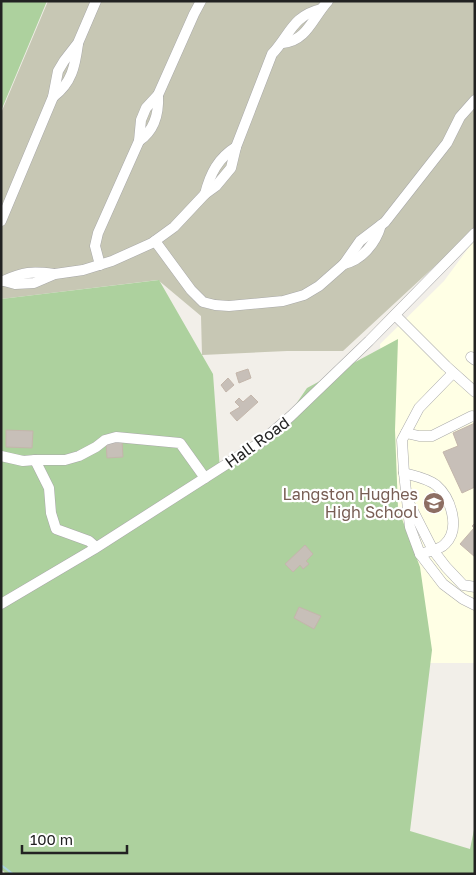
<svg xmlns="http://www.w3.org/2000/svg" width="476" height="875" viewBox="0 0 476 875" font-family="'Golos Text',sans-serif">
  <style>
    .education { fill: #ffffe5 }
    .construction { fill: #c7c7b4 }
    .forest { fill: #add19e }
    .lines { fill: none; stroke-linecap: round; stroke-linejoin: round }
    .stream { stroke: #aad3df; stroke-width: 2 }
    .building { fill: #c7bfb8; stroke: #c4b6ab }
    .minor-casing { stroke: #a9a9a9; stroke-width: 11 }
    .minor { stroke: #fff; stroke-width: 10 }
    .labels { text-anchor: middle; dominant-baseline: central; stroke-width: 4.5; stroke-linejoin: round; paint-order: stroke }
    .street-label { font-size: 16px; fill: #222; stroke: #fff }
    .education-label { font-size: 16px; fill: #785e54; stroke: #fff; text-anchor: end }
  </style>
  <rect width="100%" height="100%" fill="#f2efe9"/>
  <!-- education -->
  <polygon class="education" points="475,239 475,663 406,663 380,344 444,281"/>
  <!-- construction -->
  <polygon class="construction" points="48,1 475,1 475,229 343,351 287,351 202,355 201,316 158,280 1,299 1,113"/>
  <!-- forest -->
  <g class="forest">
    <polygon points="1,1 47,1 1,111"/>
    <polygon points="159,280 213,374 220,470 272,439 307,388 398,339 395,430 398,508 420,567 432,650 410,831 470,849 475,825 475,874 6,874 1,869 1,299"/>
  </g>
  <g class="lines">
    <!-- stream -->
    <polyline class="stream" points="1,865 13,874"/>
  </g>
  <!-- building -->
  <g class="building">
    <polygon points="248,369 251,378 239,383 236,373"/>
    <polygon points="228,378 234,385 226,392 221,385"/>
    <polygon points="251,395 258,402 237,421 230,413 240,407 235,402 239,398 243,402"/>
    <polygon points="475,423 475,487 462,493 443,452 458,446 453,433"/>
    <polygon points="6,430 33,431 32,448 6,447"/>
    <polygon points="122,440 123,457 107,458 106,441"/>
    <polygon points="475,523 475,557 460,544 474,528 472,526"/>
    <polygon points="305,545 313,554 306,561 309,564 303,569 300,565 293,572 285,564"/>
    <polygon points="299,607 321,616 314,629 294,618"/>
  </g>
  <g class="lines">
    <!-- minor casing -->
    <g class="minor-casing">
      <g id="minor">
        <path d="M283 43C307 41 313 17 328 1"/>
        <path d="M53 97C72 83 75 66 78 44"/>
        <path d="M139 141C155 130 159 113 158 95"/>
        <path d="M205 194C210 174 218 158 236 147"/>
        <polyline points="1,221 53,97 58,71 64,61 78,43 96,1"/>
        <polyline points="155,241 191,290 203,302 215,305 229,306 283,301 304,295 319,286 344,264 360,241 385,222 447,143 460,117 475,100"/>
        <path d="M344 264C362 260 376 243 381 225"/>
        <polyline points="100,265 95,246 98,233 139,141 141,120 146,108 158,95 194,14 201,1"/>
        <path d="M3 281C24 272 31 271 54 274"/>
        <path d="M4 281 15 284 34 283 55 274 83 270 112 261 152 243 174 227 205 194 216 186 231 168 236 147 272 54C290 35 292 16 321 9"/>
        <polyline points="395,315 446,366 475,392"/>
        <polyline points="471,357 475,360"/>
        <polyline points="453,373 419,408 402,440 404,473 410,527 420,554 443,584 463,599 475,605"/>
        <polyline points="406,433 419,436 432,436 472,416 475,417"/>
        <polyline points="1,456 23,461 35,460"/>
        <path d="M404 473C415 476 427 478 436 485 451 498 461 529 445 544 440 550 428 551 420 554"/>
        <polyline points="410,505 433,550 446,567 463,585 475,587"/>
        <polyline points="96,547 89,541 56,529 51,513 49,488 35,460 65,460 79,456 96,447 105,440 116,437 180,443 205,478"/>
        <polyline points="1,604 94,549 261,442 291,416 369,341 475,233"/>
      </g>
    </g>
    <!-- minor -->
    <use href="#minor" class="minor"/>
  </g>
  <!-- icons -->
  <defs>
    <g id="school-disc" transform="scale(1.125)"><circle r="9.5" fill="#8d6e63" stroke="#fff"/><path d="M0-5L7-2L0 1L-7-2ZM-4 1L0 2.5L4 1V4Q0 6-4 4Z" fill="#fff"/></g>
  </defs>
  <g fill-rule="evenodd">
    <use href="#school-disc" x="434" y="503"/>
  </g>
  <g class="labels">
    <!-- street labels -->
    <g class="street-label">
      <text transform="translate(257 442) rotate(-36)">Hall Road</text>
    </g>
    <!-- education labels -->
    <g class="education-label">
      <text x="418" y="494">Langston Hughes<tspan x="418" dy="18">High School</tspan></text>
    </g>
  </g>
  <!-- border -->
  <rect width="476" height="875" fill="none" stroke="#222222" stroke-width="5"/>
  <!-- scale -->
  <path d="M22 845v8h105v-8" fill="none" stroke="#222222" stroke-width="2.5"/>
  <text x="30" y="845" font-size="15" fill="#222222" stroke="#ffffff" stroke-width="4" paint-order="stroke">100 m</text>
</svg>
